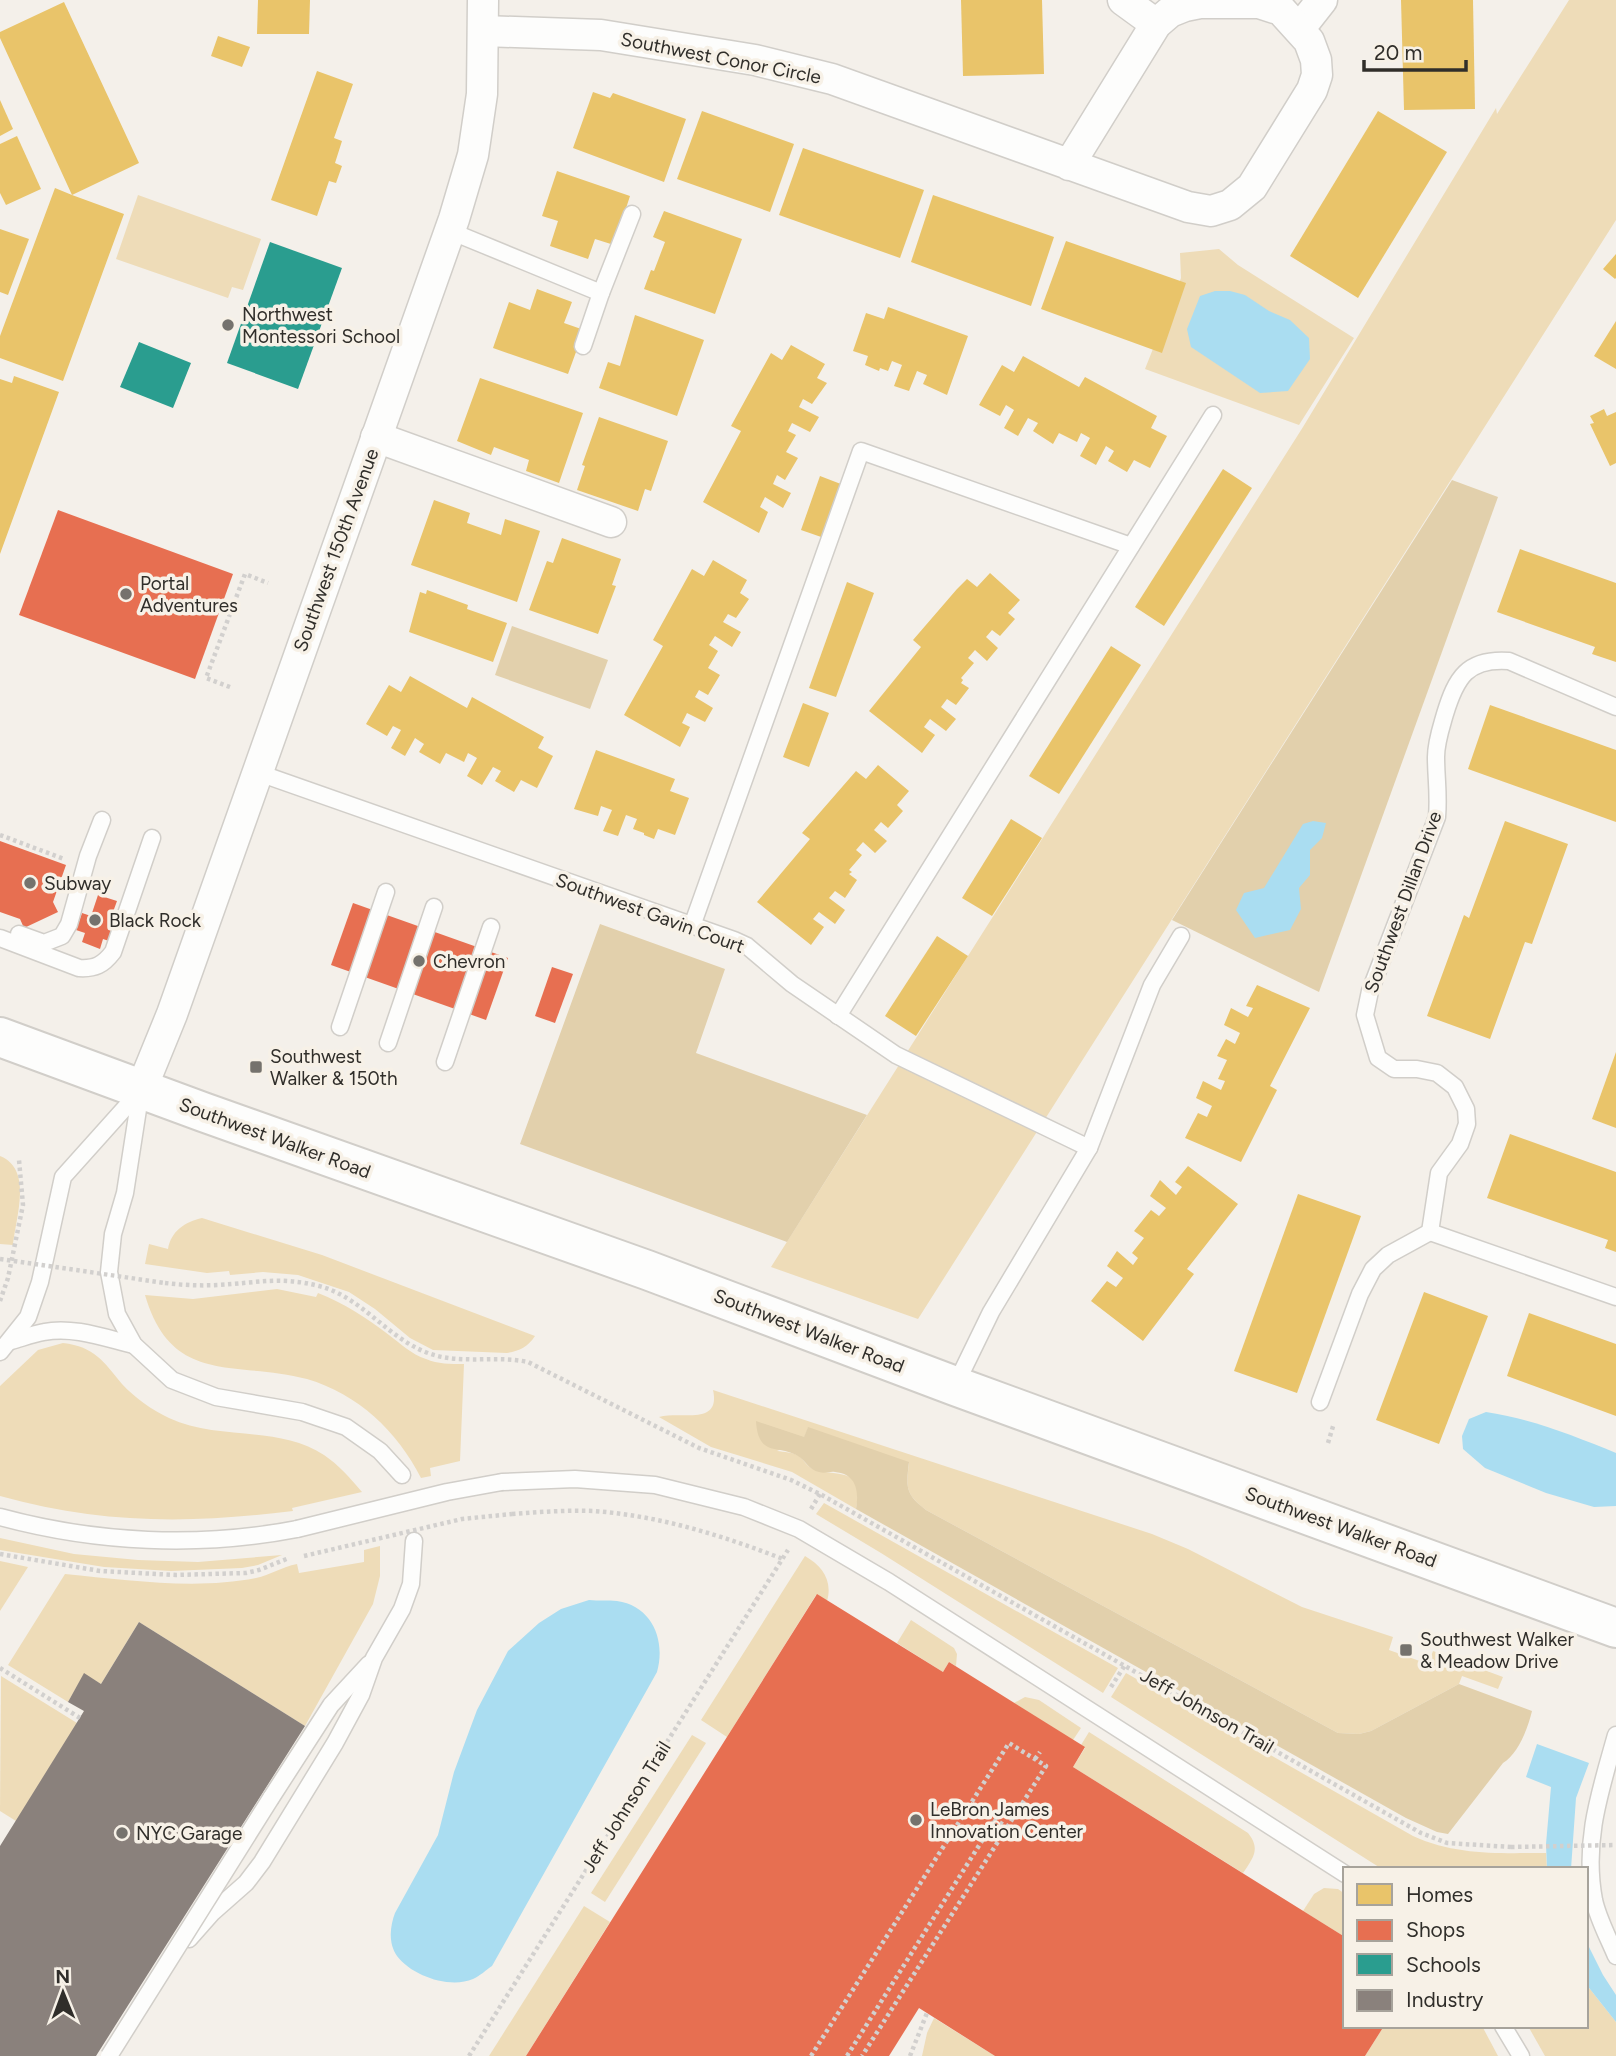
<svg xmlns="http://www.w3.org/2000/svg" width="1616" height="2056" viewBox="0 0 1616 2056" font-family="Figtree,sans-serif">
  <style>
    .green { fill: #eedcb8 }
    .forest { fill: #e2d0ac }
    .water { fill: #aaddf1 }
    .homes { fill: #e9c46a }
    .shops { fill: #e76f51 }
    .schools { fill: #2a9d8f }
    .industry { fill: #8a817c }
    .lines { fill: none; stroke-linecap: round; stroke-linejoin: round }
    .service-casing { stroke: #d1cec9; stroke-width: 19 }
    .minor-casing { stroke: #d1cec9; stroke-width: 33 }
    .secondary-casing { stroke: #d1cec9; stroke-width: 42 }
    .path { stroke: #d2d0ce; stroke-width: 4.5; stroke-dasharray: 3.5 3.5; stroke-linecap: butt }
    .service { stroke: #fdfdfc; stroke-width: 16 }
    .minor { stroke: #fdfdfc; stroke-width: 30 }
    .secondary { stroke: #fdfdfc; stroke-width: 38 }
    .service-bridge-casing { stroke: #d1cec9; stroke-width: 19; stroke-linecap: butt }
    .path-bridge { stroke: #d2d0ce; stroke-width: 4.5; stroke-dasharray: 3.5 3.5; stroke-linecap: butt }
    .service-bridge { stroke: #fdfdfc; stroke-width: 16 }
    .poi-dot { fill: #75726d; stroke: #f7f1e7; stroke-width: 2.5 }
    .labels { text-anchor: middle; dominant-baseline: central; stroke-width: 7; stroke-linejoin: round; paint-order: stroke }
    .street-label { font-size: 19px; fill: #302e2a; stroke: #f7f1e7 }
    .poi-label { font-size: 19px; fill: #302e2a; stroke: #f7f1e7; text-anchor: start }
  </style>
  <rect width="100%" height="100%" fill="#f4f0ea"/>
  <!-- green -->
  <g class="green">
    <polygon points="1569,0 1616,0 1616,220 918,1319 771,1267 1303,427 1496,108 1497,114"/>
    <polygon points="138,195 261,239 243,290 232,287 228,298 116,259"/>
    <polygon points="1219,249 1238,265 1354,338 1299,425 1145,369 1181,278 1180,253"/>
    <path d="M0 1156C33 1169 16 1217 13 1245L0 1244Z"/>
    <path d="M202 1218 322 1255 535 1336C528 1347 519 1351 507 1353L433 1350 410 1338 375 1309 349 1292 298 1275 263 1272 230 1275 229 1271 207 1273 145 1264 149 1244 168 1249C171 1231 185 1222 202 1218Z"/>
    <path d="M277 1289 316 1297 318 1293C344 1303 367 1318 389 1335 401 1344 411 1354 426 1359 438 1364 450 1364 464 1364L460 1461 430 1468 431 1476 421 1478C397 1431 358 1394 307 1379 236 1360 172 1387 145 1295L193 1299Z"/>
    <path d="M63 1343C95 1347 103 1361 122 1384 135 1398 152 1410 169 1418 218 1441 278 1425 324 1455 339 1465 350 1478 362 1492L292 1508 293 1511C189 1524 101 1524 0 1496V1386L38 1350Z"/>
    <path d="M713 1390 1152 1534 1188 1549 1302 1607 1393 1637 1389 1650 1428 1664 1433 1651 1503 1677 1498 1689 1462 1676 1459 1684 1371 1731 1359 1734 1338 1733 926 1510C905 1494 906 1487 909 1463L808 1428 804 1438 777 1451C784 1452 793 1452 799 1456 804 1460 806 1465 811 1468 835 1479 865 1463 856 1509L792 1472 711 1447 659 1417C681 1411 721 1426 713 1390Z"/>
    <polygon points="824,1503 1118,1668 1103,1693 881,1553 816,1514"/>
    <polygon points="0,1538 74,1554 138,1560 198,1562 282,1555 258,1565 242,1568 171,1571 104,1567 0,1550"/>
    <path d="M380 1546V1576L373 1604 305 1726 139 1622 101 1684 84 1674 68 1702 8 1665 65 1574C126 1580 196 1590 256 1578 270 1575 282 1567 297 1564L299 1573 364 1562V1550Z"/>
    <path d="M805 1556C822 1566 833 1580 827 1601L816 1595 727 1737 701 1720Z"/>
    <polygon points="0,1561 28,1567 0,1611"/>
    <polygon points="911,1620 954,1648 957,1654 956,1666 949,1662 943,1672 897,1643"/>
    <path d="M1126 1673 1413 1836C1457 1856 1500 1853 1546 1853L1547 1869H1382L1111 1697Z"/>
    <polygon points="1,1676 77,1723 16,1821 0,1811"/>
    <polygon points="1025,1697 1039,1700 1081,1728 1073,1740 1014,1703"/>
    <path d="M1089 1732 1248 1833C1261 1849 1253 1858 1243 1873L1073 1767 1085 1748 1081 1745Z"/>
    <polygon points="692,1735 706,1743 605,1902 591,1893"/>
    <polygon points="1324,1888 1338,1889 1345,1894 1345,1937 1303,1911 1314,1894"/>
    <polygon points="584,1906 610,1922 526,2056 489,2056"/>
    <polygon points="1586,1984 1616,2022 1616,2056 1545,2056 1528,2026 1586,2026"/>
    <polygon points="934,2018 995,2056 922,2056 927,2033"/>
    <polygon points="1384,2026 1482,2026 1498,2056 1365,2056"/>
  </g>
  <!-- forest -->
  <g class="forest">
    <polygon points="1452,480 1498,497 1319,992 1172,920"/>
    <polygon points="512,626 608,660 590,709 495,675"/>
    <polygon points="600,924 725,969 696,1053 867,1115 787,1242 520,1144"/>
    <path d="M756 1421 804 1437 808 1427 909 1462C906 1487 905 1494 926 1510L1338 1733 1359 1734 1371 1731 1459 1684 1532 1711C1528 1728 1518 1754 1503 1763L1448 1834 1437 1832 1406 1818 856 1509C859 1492 857 1474 835 1472 830 1471 825 1474 819 1472 809 1470 806 1461 798 1456 779 1444 758 1458 756 1421Z"/>
  </g>
  <!-- water -->
  <g class="water">
    <polygon points="1215,291 1230,291 1245,295 1269,311 1290,320 1309,338 1310,359 1288,391 1260,393 1191,347 1187,329 1200,296"/>
    <polygon points="1313,821 1326,823 1322,838 1310,850 1310,875 1299,888 1301,909 1290,930 1255,938 1236,910 1244,893 1264,888 1303,824"/>
    <path d="M1486 1412C1532 1419 1574 1436 1616 1453V1506L1594 1507 1546 1493 1485 1468 1463 1449 1462 1436 1469 1419Z"/>
    <path d="M589 1600C598 1601 608 1600 617 1601 652 1606 666 1640 657 1672L492 1966C486 1970 480 1976 473 1979 450 1989 412 1976 397 1956 388 1943 390 1926 395 1913L438 1835 454 1772 477 1710 508 1651 539 1623 561 1609Z"/>
    <polygon points="1537,1744 1589,1763 1576,1798 1571,1869 1547,1869 1546,1844 1551,1787 1526,1777"/>
    <polygon points="1586,1941 1603,1975 1616,1995 1616,2022 1586,1984"/>
  </g>
  <!-- homes -->
  <g class="homes">
    <polygon points="258,0 310,0 309,34 257,34"/>
    <polygon points="961,0 1042,0 1044,74 963,76"/>
    <polygon points="1401,0 1473,0 1475,109 1404,110"/>
    <polygon points="64,2 139,163 72,195 124,214 63,381 0,358 0,336 55,188 72,195 0,38 0,32"/>
    <polygon points="218,36 250,47 242,67 211,56"/>
    <polygon points="317,71 353,84 334,138 342,141 335,163 342,166 336,183 329,181 317,216 271,200"/>
    <polygon points="593,92 610,98 613,93 686,119 664,182 573,148"/>
    <polygon points="0,100 13,129 0,136"/>
    <polygon points="702,111 794,144 770,212 677,179"/>
    <polygon points="1378,111 1447,152 1358,298 1290,256"/>
    <polygon points="17,136 41,189 6,205 0,193 0,144"/>
    <polygon points="803,148 924,190 900,258 779,215"/>
    <polygon points="557,171 630,196 614,245 595,239 588,259 550,246 558,221 542,216"/>
    <polygon points="933,195 1054,237 1031,306 911,262"/>
    <polygon points="664,211 742,239 715,314 644,289 651,270 654,271 665,242 653,237"/>
    <polygon points="0,229 29,239 8,295 0,292"/>
    <polygon points="1066,241 1186,283 1162,353 1041,309"/>
    <polygon points="1616,254 1616,278 1615,279 1603,269"/>
    <polygon points="537,289 572,302 564,323 584,330 568,374 493,348 509,302 530,310"/>
    <polygon points="888,307 968,336 947,395 923,384 927,375 917,371 909,391 894,386 902,365 892,361 888,371 880,368 879,371 865,365 868,356 853,351 866,313 884,319"/>
    <polygon points="635,315 704,340 677,416 599,388 608,362 620,366"/>
    <polygon points="1616,321 1616,369 1594,356"/>
    <polygon points="791,345 825,364 817,378 827,383 812,404 803,399 799,407 819,417 810,432 792,423 788,431 796,435 786,452 798,458 785,480 777,475 773,484 791,493 783,508 765,497 760,507 768,512 759,533 703,502 741,431 731,426 771,353 782,360"/>
    <polygon points="1023,356 1079,387 1085,377 1157,416 1151,428 1167,436 1150,468 1134,460 1127,472 1108,461 1114,451 1106,446 1096,465 1080,456 1090,438 1081,433 1077,442 1059,433 1053,444 1033,431 1038,423 1028,418 1018,436 1004,428 1014,410 1006,405 1000,416 979,405 1002,365 1014,372"/>
    <polygon points="14,376 59,392 0,554 0,379 12,383"/>
    <polygon points="480,378 583,413 559,483 526,471 529,460 494,447 491,455 457,441"/>
    <polygon points="1604,409 1607,416 1616,412 1616,463 1610,466 1590,424 1594,423 1590,416"/>
    <polygon points="599,417 668,441 651,491 645,489 638,511 577,490 585,466 582,465"/>
    <polygon points="1223,469 1252,488 1164,626 1135,607"/>
    <polygon points="820,476 846,486 827,539 801,530"/>
    <polygon points="434,500 470,513 467,523 501,535 505,519 540,531 517,602 411,565"/>
    <polygon points="562,538 621,559 612,585 616,586 598,634 529,610 547,561 553,563"/>
    <polygon points="1520,549 1616,583 1616,662 1592,654 1595,647 1497,612"/>
    <polygon points="713,560 747,580 740,593 749,599 736,618 728,614 723,622 741,632 732,647 715,636 709,645 718,651 708,668 720,675 708,695 699,690 695,697 713,708 705,722 687,713 682,723 690,727 680,747 624,715 663,646 653,640 692,569 704,576"/>
    <polygon points="990,573 1020,600 1008,613 1015,619 1000,636 992,630 986,637 998,648 987,661 975,650 968,658 974,663 961,678 963,680 961,683 969,688 956,705 947,699 941,707 956,719 946,731 930,719 924,727 935,735 922,753 869,711 921,647 913,640 957,589 967,579 977,587"/>
    <polygon points="847,582 874,593 836,697 809,688"/>
    <polygon points="427,590 468,605 467,609 507,623 493,662 409,632 420,592 426,594"/>
    <polygon points="1111,646 1141,665 1059,794 1029,776"/>
    <polygon points="410,676 467,708 472,697 544,737 538,748 553,756 537,788 521,780 514,792 495,781 501,771 493,767 482,785 467,776 477,758 468,753 464,762 446,753 440,764 419,752 424,744 415,738 405,756 391,748 401,730 393,726 387,736 366,724 389,685 401,692"/>
    <polygon points="803,703 829,713 809,767 783,757"/>
    <polygon points="1490,705 1616,750 1616,822 1468,769"/>
    <polygon points="596,750 675,779 670,791 689,798 675,835 658,829 654,839 644,835 644,833 633,829 637,819 626,815 618,836 603,831 612,810 601,806 598,816 574,809"/>
    <polygon points="878,765 909,791 897,805 903,811 888,828 881,822 874,830 887,841 875,853 863,842 856,850 862,855 849,870 852,872 849,874 857,880 845,898 835,891 829,898 845,910 835,924 819,912 813,919 824,927 811,945 757,902 810,839 802,833 856,771 866,779"/>
    <polygon points="1011,819 1042,838 992,916 962,898"/>
    <polygon points="1505,821 1568,844 1532,944 1525,942 1490,1039 1427,1016 1464,915 1469,918"/>
    <polygon points="937,936 968,956 916,1036 885,1016"/>
    <polygon points="1257,985 1310,1008 1270,1086 1277,1090 1241,1162 1185,1138 1198,1113 1207,1117 1212,1106 1196,1098 1203,1081 1221,1090 1225,1081 1218,1079 1227,1060 1217,1056 1226,1039 1235,1044 1240,1033 1224,1025 1231,1008 1248,1017 1253,1008 1246,1006"/>
    <polygon points="1616,1052 1616,1128 1592,1119"/>
    <polygon points="1510,1134 1616,1172 1616,1252 1605,1248 1608,1240 1487,1198"/>
    <polygon points="1188,1166 1238,1204 1187,1269 1194,1274 1143,1341 1091,1301 1107,1281 1116,1287 1123,1278 1107,1266 1117,1251 1133,1265 1138,1258 1132,1253 1144,1238 1134,1231 1151,1210 1159,1216 1166,1208 1150,1196 1160,1180 1176,1195 1182,1187 1175,1182"/>
    <polygon points="1298,1194 1361,1216 1297,1393 1234,1371"/>
    <polygon points="1424,1292 1488,1316 1439,1444 1376,1420"/>
    <polygon points="1529,1313 1616,1344 1616,1416 1507,1376"/>
  </g>
  <!-- shops -->
  <g class="shops">
    <polygon points="58,510 233,574 195,679 19,615"/>
    <polygon points="0,841 66,865 53,902 58,912 24,928 20,919 0,912"/>
    <polygon points="98,895 117,901 109,923 118,926 112,942 103,939 100,949 82,942 85,933 76,930 82,913 91,916"/>
    <polygon points="353,903 508,958 486,1020 331,965"/>
    <polygon points="552,967 573,974 555,1023 535,1016"/>
    <polygon points="817,1594 943,1672 949,1662 1085,1747 1073,1767 1345,1937 1345,2026 1384,2026 1365,2056 995,2056 919,2008 889,2056 526,2056"/>
    <polygon points="1402,1642 1414,1646 1410,1657 1398,1652"/>
  </g>
  <!-- schools -->
  <g class="schools">
    <polygon points="270,242 342,268 298,389 227,363"/>
    <polygon points="139,342 191,363 173,408 120,387"/>
  </g>
  <!-- industry -->
  <polygon class="industry" points="139,1622 305,1726 96,2056 0,2056 0,1846 84,1711 68,1702 84,1673 101,1684"/>
  <g class="lines">
    <!-- service casing -->
    <g class="service-casing">
      <g id="service">
        <polyline points="450,231 601,293 632,214"/>
        <polyline points="583,346 601,293"/>
        <path d="M1616 707 1509 661C1467 658 1456 678 1445 714 1441 728 1436 742 1436 757 1436 778 1439 794 1437 817L1370 991 1365 1015 1378 1058 1394 1069H1417L1437 1073 1455 1087 1466 1109 1467 1124 1460 1144 1439 1173 1430 1232 1616 1297"/>
        <polyline points="256,772 734,940 747,946 792,984 896,1055 1089,1148"/>
        <polyline points="692,926 861,451 1131,546"/>
        <polyline points="19,934 44,943 62,936 69,924 88,856 102,820"/>
        <path d="M0 938 79 968C95 969 103 965 113 952L152 838"/>
        <polyline points="838,1016 1213,415"/>
        <polyline points="340,1027 386,892"/>
        <polyline points="388,1043 434,907"/>
        <polyline points="445,1062 491,927"/>
        <polyline points="141,1090 125,1193 113,1234 109,1272 117,1314 134,1345 172,1380 216,1397 302,1412 346,1427 380,1451 402,1475"/>
        <path d="M11 1341C22 1338 33 1334 44 1332 73 1326 105 1338 134 1345"/>
        <polyline points="0,1352 28,1317 40,1282 63,1177 141,1090"/>
        <polyline points="955,1386 991,1312 1089,1148 1152,985 1181,936"/>
        <polyline points="1320,1402 1360,1294 1373,1269 1388,1255 1430,1232"/>
        <polyline points="502,1482 575,1479 655,1485 744,1507 799,1529 889,1582 1345,1874"/>
        <path d="M0 1517C96 1543 199 1548 297 1529"/>
        <path d="M1616 1735C1600 1792 1583 1841 1594 1900 1598 1919 1609 1939 1616 1956"/>
        <polyline points="271,1798 331,1705 369,1664"/>
        <polyline points="189,1939 212,1913 246,1883 262,1862 335,1743 361,1695 374,1658 402,1609 411,1584 414,1541"/>
        <polyline points="1503,2026 1521,2056"/>
      </g>
    </g>
    <!-- minor casing -->
    <g class="minor-casing">
      <g id="minor">
        <polyline points="1123,0 1156,24"/>
        <polyline points="1300,28 1322,0"/>
        <polyline points="484,31 601,35 755,60 832,79 1188,207 1211,211 1230,205 1252,187 1312,90 1317,75 1316,60 1309,41 1281,10 1259,3 1200,3 1185,6 1170,12 1156,24 1069,165"/>
        <polyline points="376,437 611,522"/>
        <polyline points="141,1090 172,1014 454,219 473,155 482,94 483,0"/>
      </g>
    </g>
    <!-- secondary casing -->
    <g class="secondary-casing">
      <polyline id="secondary" points="0,1037 203,1112 647,1270 955,1386 1616,1628"/>
    </g>
    <!-- path -->
    <g class="path">
      <polyline points="230,687 206,678 245,574 268,583"/>
      <polyline points="0,835 64,859"/>
      <path d="M165 1283C182 1285 200 1286 218 1285 256 1283 280 1276 319 1286 362 1297 387 1338 428 1353 460 1365 495 1355 528 1362L699 1448 791 1480 820 1494 1421 1833 1447 1843 1511 1847"/>
      <polyline points="0,1301 8,1278 23,1205 19,1160"/>
      <polyline points="1328,1443 1334,1423"/>
      <polyline points="811,1509 820,1494"/>
      <path d="M512 1514C539 1512 566 1510 594 1511 660 1516 721 1535 783 1559"/>
      <polyline points="0,1554 100,1571 176,1575 246,1573 259,1570 289,1558"/>
      <polyline points="0,1668 80,1718"/>
      <polyline points="1111,1687 1125,1665"/>
      <polyline points="1035,1759 1040,1752"/>
      <polyline points="970,1804 1007,1827"/>
      <polyline points="469,2056 788,1550"/>
      <polyline points="811,2056 1009,1743 1046,1766 862,2056"/>
      <polyline points="847,2056 995,1820"/>
      <polyline points="910,2056 927,2013"/>
    </g>
    <!-- service -->
    <use href="#service" class="service"/>
    <!-- minor -->
    <use href="#minor" class="minor"/>
    <!-- secondary -->
    <use href="#secondary" class="secondary"/>
    <!-- service-bridge casing -->
    <g class="service-bridge-casing">
      <g id="service-bridge">
        <polyline points="297,1529 447,1492 502,1482"/>
        <polyline points="109,2056 271,1798"/>
      </g>
    </g>
    <!-- path-bridge -->
    <g class="path-bridge">
      <polyline points="0,1259 165,1283"/>
      <polyline points="304,1556 462,1519 512,1514"/>
      <polyline points="1511,1847 1616,1845"/>
    </g>
    <!-- service-bridge -->
    <use href="#service-bridge" class="service-bridge"/>
  </g>
  <!-- markers -->
  <g class="poi-dot">
    <circle cx="228" cy="325" r="7"/>
    <circle cx="126" cy="594" r="7"/>
    <circle cx="30" cy="883" r="7"/>
    <circle cx="95" cy="920" r="7"/>
    <circle cx="419" cy="961" r="7"/>
    <rect x="249" y="1060" width="14" height="14" rx="3.5"/>
    <rect x="1399" y="1643" width="14" height="14" rx="3.5"/>
    <circle cx="916" cy="1820" r="7"/>
    <circle cx="122" cy="1833" r="7"/>
  </g>
  <g class="labels">
    <!-- street labels -->
    <g class="street-label">
      <text transform="translate(721 58) rotate(11)">Southwest Conor Circle</text>
      <text transform="translate(336 550) rotate(-70)">Southwest 150th Avenue</text>
      <text transform="translate(1403 902) rotate(-70)">Southwest Dillan Drive</text>
      <text transform="translate(650 913) rotate(20)">Southwest Gavin Court</text>
      <text transform="translate(275 1138) rotate(20)">Southwest Walker Road</text>
      <text transform="translate(809 1331) rotate(21)">Southwest Walker Road</text>
      <text transform="translate(1341 1527) rotate(20)">Southwest Walker Road</text>
      <text transform="translate(1207 1711) rotate(30)">Jeff Johnson Trail</text>
      <text transform="translate(626 1807) rotate(-58)">Jeff Johnson Trail</text>
    </g>
    <!-- poi labels -->
    <g class="poi-label">
      <text x="242" y="314">Northwest<tspan x="242" dy="22">Montessori School</tspan></text>
      <text x="140" y="583">Portal<tspan x="140" dy="22">Adventures</tspan></text>
      <text x="44" y="883">Subway</text>
      <text x="109" y="920">Black Rock</text>
      <text x="433" y="961">Chevron</text>
      <text x="270" y="1056">Southwest<tspan x="270" dy="22">Walker &amp; 150th</tspan></text>
      <text x="1420" y="1639">Southwest Walker<tspan x="1420" dy="22">&amp; Meadow Drive</tspan></text>
      <text x="930" y="1809">LeBron James<tspan x="930" dy="22">Innovation Center</tspan></text>
      <text x="136" y="1833">NYC Garage</text>
    </g>
  </g>
  <!-- legend -->
  <rect x="1343" y="1867" width="245" height="161" fill="#f7f1e7" stroke="#a7a39b" stroke-width="2"/>
  <rect x="1357" y="1884" width="35" height="21" fill="#e9c46a" stroke="#a7a39b" stroke-width="2"/>
  <text x="1406" y="1902" font-size="21" fill="#302e2a">Homes</text>
  <rect x="1357" y="1920" width="35" height="21" fill="#e76f51" stroke="#a7a39b" stroke-width="2"/>
  <text x="1406" y="1937" font-size="21" fill="#302e2a">Shops</text>
  <rect x="1357" y="1954" width="35" height="21" fill="#2a9d8f" stroke="#a7a39b" stroke-width="2"/>
  <text x="1406" y="1972" font-size="21" fill="#302e2a">Schools</text>
  <rect x="1357" y="1990" width="35" height="21" fill="#8a817c" stroke="#a7a39b" stroke-width="2"/>
  <text x="1406" y="2007" font-size="21" fill="#302e2a">Industry</text>
  <!-- north arrow -->
  <g transform="translate(63 1993) rotate(359)" stroke="#f7f1e7" stroke-width="5" paint-order="stroke">
  <path d="M0-5L12 26L0 18L-12 26Z" fill="#302e2a"/>
  <text y="-10" font-size="19" font-weight="bold" text-anchor="middle" fill="#302e2a">N</text>
  </g>
  <!-- scale -->
  <path d="M1364 60v10h102v-10" fill="none" stroke="#302e2a" stroke-width="3.5"/>
  <text x="1374" y="60" font-size="21" fill="#302e2a" stroke="#f7f1e7" stroke-width="5" paint-order="stroke">20 m</text>
</svg>
